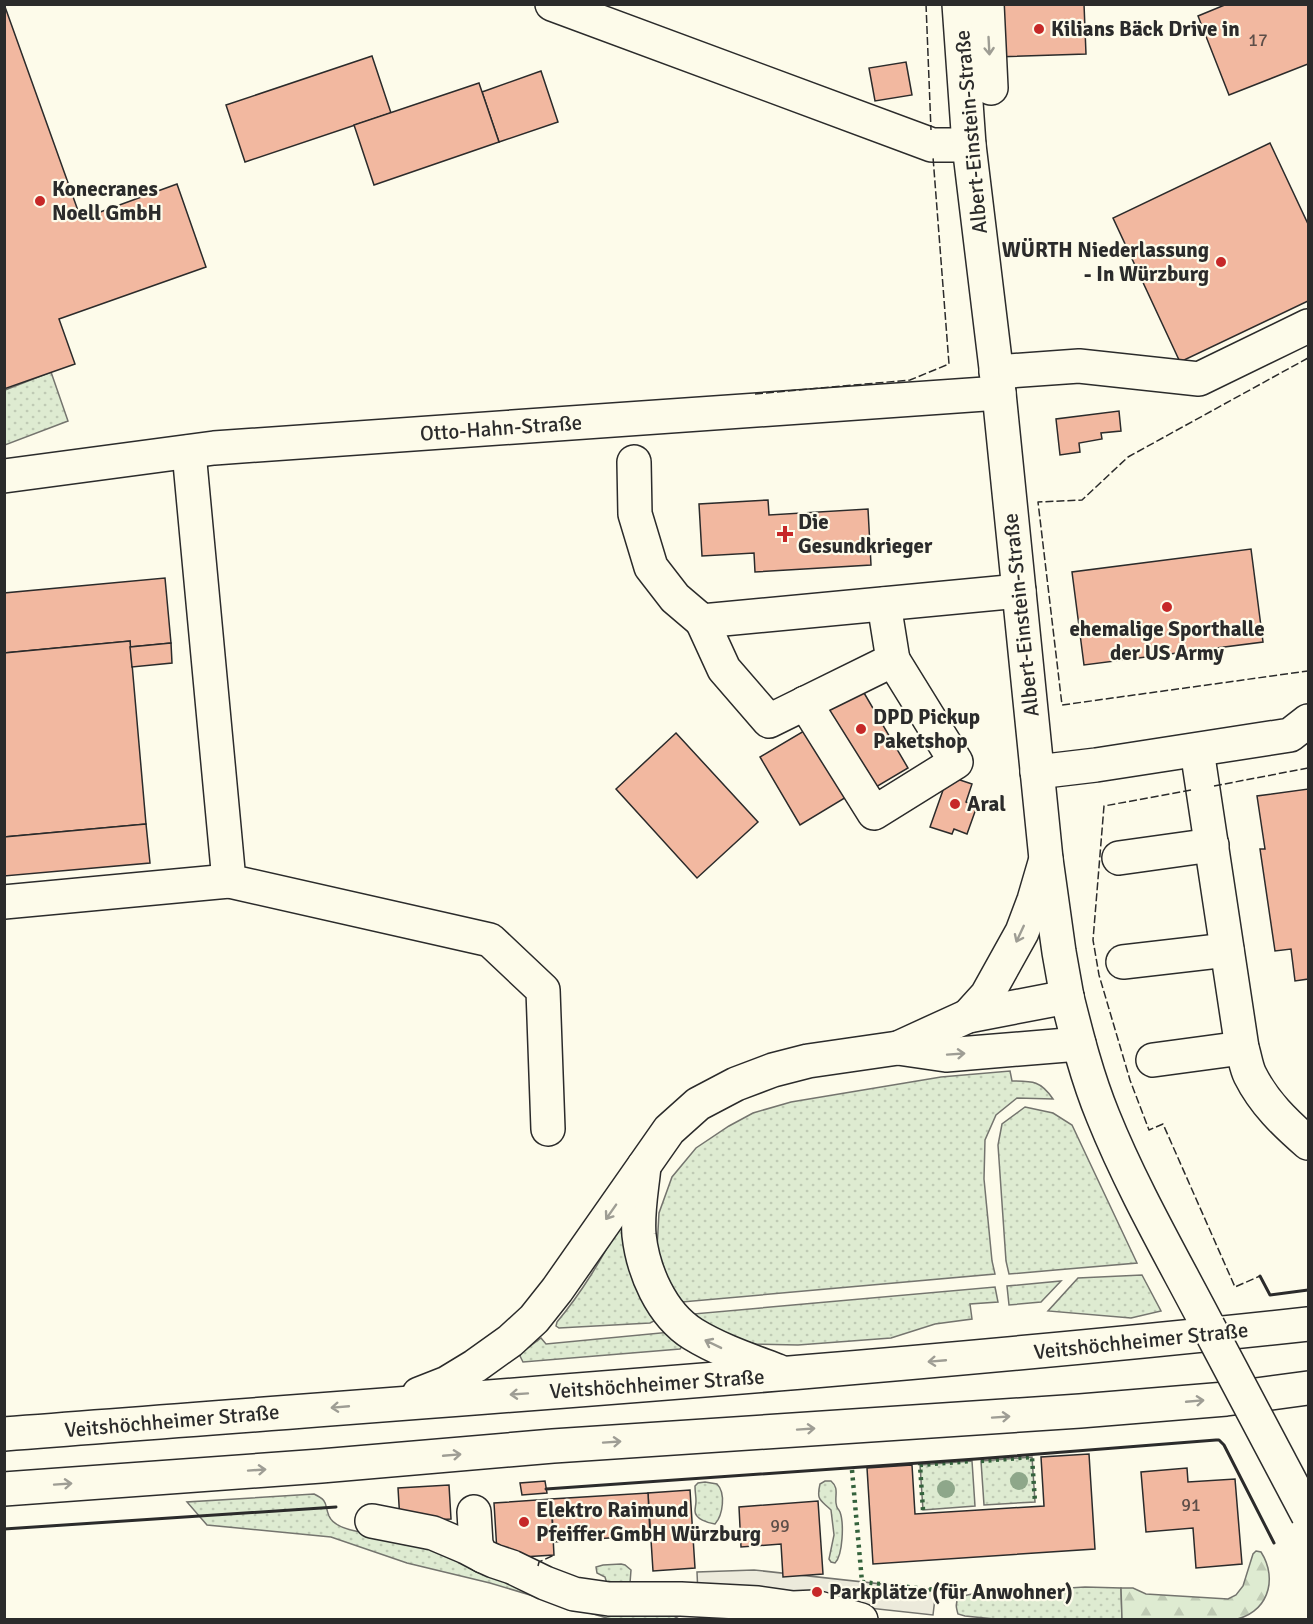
<svg xmlns="http://www.w3.org/2000/svg" width="1313" height="1624" viewBox="0 0 1313 1624" font-family="Signika,sans-serif">
  <style>
    .grass { fill: url(#grass-dots); stroke: #74746e; stroke-width: 1.5 }
    .forest { fill: url(#forest-firs); stroke: #74746e; stroke-width: 1.5 }
    .parking { fill: #eceadb; stroke: #74746e; stroke-width: 1.5 }
    .building { fill: #f2b8a0; stroke: #2b2b2b; stroke-width: 1.5 }
    .lines { fill: none; stroke-linecap: round; stroke-linejoin: round }
    .minor-casing { stroke: #2b2b2b; stroke-width: 36 }
    .major-casing { stroke: #2b2b2b; stroke-width: 36 }
    .highway-casing { stroke: #2b2b2b; stroke-width: 36 }
    .minor { stroke: #fdfbea; stroke-width: 33 }
    .major { stroke: #fdfbea; stroke-width: 33 }
    .highway { stroke: #fdfbea; stroke-width: 33 }
    .major-bridge-casing { stroke: #2b2b2b; stroke-width: 36; stroke-linecap: butt }
    .major-bridge { stroke: #fdfbea; stroke-width: 33 }
    .hedge { stroke: #34623c; stroke-width: 4.5; stroke-dasharray: 3 4.5; stroke-linecap: butt }
    .fence { stroke: #2b2b2b; stroke-width: 1.5; stroke-dasharray: 8 3; stroke-linecap: butt }
    .wall { stroke: #2b2b2b; stroke-width: 3 }
    .tree { fill: #8ea78a }
    .oneway { stroke: #9e9d94 }
    .poi-dot { fill: #c62828; stroke: #fdfbea; stroke-width: 2 }
    .labels { text-anchor: middle; dominant-baseline: central; stroke-width: 4.5; stroke-linejoin: round; paint-order: stroke }
    .number-label { font-size: 18px; fill: #5d4e48 }
    .poi-label { font-size: 21px; font-weight: bold; fill: #2b2b2b; stroke: #fdfbea; text-anchor: start }
    .street-label { font-size: 21px; fill: #2b2b2b; stroke: #fdfbea }
  </style>
  <defs>
    <pattern id="grass-dots" width="8" height="8" patternUnits="userSpaceOnUse" patternTransform="scale(1.5)"><rect width="8" height="8" fill="#deebd1"/><path d="M2 2h.1M6 6h.1" fill="none" stroke="#bfcab4" stroke-width="1.8" stroke-linecap="round"/></pattern>
    <pattern id="forest-firs" width="22" height="20" patternUnits="userSpaceOnUse" patternTransform="scale(1.5)"><rect width="22" height="20" fill="#deebd1"/><path d="M5 1l3.5 6h-7zM16 11l3.5 6h-7z" fill="#bfcab4"/></pattern>
  </defs>
  <rect width="100%" height="100%" fill="#fdfbea"/>
  <!-- grass -->
  <g class="grass">
    <polygon points="51,372 68,421 5,445 5,390"/>
    <path d="M1010 1071 1012 1081C1033 1081 1041 1081 1053 1099L1017 1098 996 1115 985 1140 984 1179 992 1261 995 1274 682 1302 670 1285 657 1248 659 1213 672 1177 696 1148 729 1126 753 1113 791 1102 941 1077Z"/>
    <polygon points="1025,1107 1053,1113 1072,1125 1137,1263 1009,1274 1006,1261 998,1145 1002,1124"/>
    <path d="M621 1223 658 1319 650 1323 559 1328 556 1326 557 1322C583 1291 602 1258 621 1223Z"/>
    <polygon points="1142,1275 1161,1311 1131,1318 1048,1311 1078,1278"/>
    <polygon points="1061,1281 1041,1302 1009,1305 1007,1286"/>
    <polygon points="995,1287 998,1302 970,1304 972,1319 935,1324 891,1338 798,1345 756,1344 733,1338 710,1328 693,1314"/>
    <polygon points="671,1332 683,1345 680,1349 523,1362 520,1356 521,1353 541,1338 546,1344"/>
    <polygon points="1032,1457 1035,1502 984,1505 981,1461"/>
    <polygon points="972,1461 975,1506 923,1510 920,1465"/>
    <path d="M825 1481H831C839 1488 835 1494 836 1503 837 1510 837 1506 840 1512 844 1523 843 1555 835 1563L831 1562 829 1559 834 1535 831 1510C821 1500 816 1501 820 1484Z"/>
    <path d="M705 1482 717 1484C726 1493 723 1515 715 1524 708 1523 695 1519 695 1511 695 1508 696 1505 696 1501 696 1496 695 1492 695 1486L698 1483Z"/>
    <path d="M314 1494C329 1501 324 1504 329 1516 337 1534 380 1534 396 1535L660 1608 679 1619H610L490 1583 407 1563 331 1537 207 1525 187 1502Z"/>
    <polygon points="621,1564 625,1565 631,1570 630,1583 607,1584 605,1577 597,1573 596,1567 603,1565"/>
    <path d="M1085 1587 1121 1588 1122 1619 1004 1620 965 1616 958 1614C956 1607 955 1603 959 1597L972 1594Z"/>
  </g>
  <!-- forest -->
  <path class="forest" d="M1256 1551 1261 1552C1279 1580 1267 1615 1232 1620L1122 1619 1121 1588H1133L1146 1594 1228 1599 1236 1595 1243 1586 1253 1554Z"/>
  <!-- parking -->
  <polygon class="parking" points="754,1570 936,1590 933,1615 841,1605 698,1595 697,1572"/>
  <!-- building -->
  <g class="building">
    <polygon points="4,4 81,219 177,184 206,267 59,319 75,364 4,389"/>
    <polygon points="992,4 1084,4 1086,54 995,57"/>
    <polygon points="1227,4 1308,4 1308,64 1229,95 1198,16"/>
    <polygon points="372,56 391,113 245,162 226,105"/>
    <polygon points="906,62 912,95 875,101 869,68"/>
    <polygon points="541,71 558,122 499,142 482,92"/>
    <polygon points="479,83 499,142 374,185 354,125"/>
    <polygon points="1270,143 1308,224 1308,301 1180,362 1113,218"/>
    <polygon points="1119,411 1121,431 1101,433 1102,439 1079,443 1080,452 1060,455 1056,419"/>
    <polygon points="768,500 769,515 868,509 871,565 755,572 754,553 702,556 699,504"/>
    <polygon points="1251,549 1263,642 1084,665 1072,572"/>
    <polygon points="165,578 171,643 130,647 130,641 4,653 4,593"/>
    <polygon points="130,641 146,824 4,837 4,653"/>
    <polygon points="171,643 172,663 132,667 130,647"/>
    <polygon points="850,669 908,768 876,787 867,770 842,784 815,690"/>
    <polygon points="809,728 848,796 800,825 760,757"/>
    <polygon points="676,733 758,822 697,878 616,789"/>
    <polygon points="948,776 972,784 966,802 977,806 967,834 954,829 952,834 930,827"/>
    <polygon points="1308,789 1308,979 1295,981 1291,949 1275,951 1260,849 1265,849 1257,796"/>
    <polygon points="146,824 150,863 4,876 4,837"/>
    <polygon points="1089,1454 1095,1549 873,1564 867,1468 912,1465 915,1514 979,1510 1044,1506 1041,1457"/>
    <polygon points="1187,1468 1188,1482 1235,1479 1242,1564 1196,1568 1193,1528 1146,1532 1141,1472"/>
    <polygon points="545,1481 547,1493 522,1495 520,1483"/>
    <polygon points="449,1485 451,1519 400,1521 398,1488"/>
    <polygon points="690,1490 695,1568 653,1571 648,1493"/>
    <polygon points="648,1493 650,1535 554,1542 551,1499"/>
    <polygon points="551,1499 554,1555 522,1557 497,1552 494,1503"/>
    <polygon points="818,1501 823,1574 783,1577 781,1544 741,1547 739,1507"/>
  </g>
  <g class="lines">
    <!-- minor casing -->
    <g class="minor-casing">
      <g id="minor">
        <polyline points="552,4 932,145 969,145"/>
        <polyline points="959,4 969,145 999,393 1046,859 1059,952 1067,997"/>
        <polyline points="987,4 991,88"/>
        <polyline points="996,372 1079,366 1199,379 1308,326"/>
        <polyline points="189,452 229,881 490,940 543,990 548,1129"/>
        <polyline points="634,462 635,514 651,567 675,598 702,621 1019,591"/>
        <polyline points="4,476 214,448 999,393"/>
        <polyline points="702,621 724,669 769,721 893,660 884,604"/>
        <polyline points="805,703 874,813 956,762 893,660"/>
        <path d="M1197 750 1242 1048C1245 1057 1246 1067 1250 1075 1264 1103 1285 1123 1308 1143"/>
        <polyline points="1037,772 1096,765 1290,735 1308,721"/>
        <polyline points="1119,858 1212,845"/>
        <polyline points="4,902 229,881"/>
        <polyline points="1123,962 1227,950"/>
        <polyline points="1153,1060 1242,1048"/>
        <polyline points="474,1512 476,1544 479,1551 483,1556 494,1561 512,1567 545,1583 574,1594 609,1599 681,1599 758,1603 793,1608 815,1607 861,1620"/>
        <polyline points="372,1521 433,1533 466,1547 483,1556"/>
      </g>
    </g>
    <!-- major casing -->
    <g class="major-casing">
      <path id="major" d="M1067 997C1077 1037 1087 1077 1103 1116 1132 1188 1172 1257 1208 1326"/>
    </g>
    <!-- highway casing -->
    <g class="highway-casing">
      <g id="highway">
        <polyline points="968,1016 987,995 1022,932 1034,900 1046,859"/>
        <polyline points="898,1048 968,1016 1067,997"/>
        <path d="M644 1166C642 1188 637 1212 639 1235 643 1271 661 1314 693 1334 719 1350 749 1360 778 1371"/>
        <polyline points="419,1394 447,1383 475,1366 510,1341 534,1319 557,1290 669,1130 698,1104 736,1084 773,1070 808,1061 898,1048 946,1055 1079,1044"/>
        <path d="M4 1434C439 1400 875 1371 1308 1324"/>
        <polyline points="4,1489 321,1466 553,1446 1080,1411 1226,1399 1308,1388"/>
      </g>
    </g>
    <!-- minor -->
    <use href="#minor" class="minor"/>
    <!-- major -->
    <use href="#major" class="major"/>
    <!-- highway -->
    <use href="#highway" class="highway"/>
    <!-- major-bridge casing -->
    <g class="major-bridge-casing">
      <polyline id="major-bridge" points="1208,1326 1308,1515"/>
    </g>
    <!-- major-bridge -->
    <use href="#major-bridge" class="major-bridge"/>
    <!-- hedge -->
    <g class="hedge">
      <polyline points="981,1461 1032,1457 1035,1502"/>
      <polyline points="852,1470 862,1582 936,1590"/>
      <polyline points="923,1510 920,1465 972,1461"/>
    </g>
    <!-- fence -->
    <g class="fence">
      <polyline points="926,4 931,130"/>
      <polyline points="1308,358 1128,457 1082,500 1038,502 1062,705 1308,671"/>
      <polyline points="755,394 910,380 949,364 933,157"/>
      <polyline points="1214,786 1308,768"/>
      <polyline points="1191,790 1104,806 1093,940 1099,975 1130,1080 1149,1130 1163,1124 1235,1287 1260,1276"/>
      <polyline points="538,1566 539,1562 554,1555"/>
    </g>
    <!-- wall -->
    <g class="wall">
      <polyline points="1260,1276 1270,1295 1308,1290"/>
      <polyline points="546,1489 976,1459 1216,1440 1219,1440 1224,1445 1274,1543"/>
      <polyline points="4,1529 336,1507"/>
    </g>
  </g>
  <!-- trees -->
  <g class="tree">
    <circle cx="1019" cy="1481" r="9"/>
    <circle cx="946" cy="1489" r="9"/>
  </g>
  <!-- one-way arrows -->
  <defs><path id="oneway-shaft" d="M-6 0H5M1.5-3L5.5 0L1.5 3" fill="none" stroke-width="1.6" stroke-linecap="round" stroke-linejoin="round" transform="scale(1.5)"/></defs>
  <g class="oneway">
    <use href="#oneway-shaft" transform="translate(989 46) rotate(87)"/>
    <use href="#oneway-shaft" transform="translate(1020 934) rotate(115)"/>
    <use href="#oneway-shaft" transform="translate(956 1054) rotate(-4)"/>
    <use href="#oneway-shaft" transform="translate(611 1212) rotate(125)"/>
    <use href="#oneway-shaft" transform="translate(713 1344) rotate(-154)"/>
    <use href="#oneway-shaft" transform="translate(937 1361) rotate(175)"/>
    <use href="#oneway-shaft" transform="translate(519 1394) rotate(176)"/>
    <use href="#oneway-shaft" transform="translate(1195 1401) rotate(-5)"/>
    <use href="#oneway-shaft" transform="translate(340 1407) rotate(175)"/>
    <use href="#oneway-shaft" transform="translate(1001 1417) rotate(-4)"/>
    <use href="#oneway-shaft" transform="translate(806 1429) rotate(-4)"/>
    <use href="#oneway-shaft" transform="translate(612 1442) rotate(-4)"/>
    <use href="#oneway-shaft" transform="translate(452 1455) rotate(-5)"/>
    <use href="#oneway-shaft" transform="translate(257 1470) rotate(-4)"/>
    <use href="#oneway-shaft" transform="translate(63 1484) rotate(-4)"/>
  </g>
  <!-- markers -->
  <g class="poi-dot">
    <circle cx="1039" cy="29" r="6"/>
    <circle cx="40" cy="201" r="6"/>
    <circle cx="1221" cy="262" r="6"/>
    <path d="M782 525h6v6h6v6h-6v6h-6v-6h-6v-6h6z"/>
    <circle cx="1167" cy="607" r="6"/>
    <circle cx="861" cy="729" r="6"/>
    <circle cx="955" cy="804" r="6"/>
    <circle cx="524" cy="1522" r="6"/>
    <circle cx="817" cy="1592" r="6"/>
  </g>
  <g class="labels">
    <!-- number labels -->
    <g class="number-label">
      <text x="1258" y="40">17</text>
      <text x="1191" y="1505">91</text>
      <text x="780" y="1526">99</text>
    </g>
    <!-- poi labels -->
    <g class="poi-label">
      <text x="1051" y="29">Kilians Bäck Drive in</text>
      <text x="52" y="189">Konecranes<tspan x="52" dy="24">Noell GmbH</tspan></text>
      <text x="1209" y="250" text-anchor="end">WÜRTH Niederlassung<tspan x="1209" dy="24">- In Würzburg</tspan></text>
      <text x="798" y="522">Die<tspan x="798" dy="24">Gesundkrieger</tspan></text>
      <text x="1167" y="629" text-anchor="middle">ehemalige Sporthalle<tspan x="1167" dy="24">der US Army</tspan></text>
      <text x="873" y="717">DPD Pickup<tspan x="873" dy="24">Paketshop</tspan></text>
      <text x="967" y="804">Aral</text>
      <text x="536" y="1510">Elektro Raimund<tspan x="536" dy="24">Pfeiffer GmbH Würzburg</tspan></text>
      <text x="829" y="1592">Parkplätze (für Anwohner)</text>
    </g>
    <!-- street labels -->
    <g class="street-label">
      <text transform="translate(971 132) rotate(-95)">Albert-Einstein-Straße</text>
      <text transform="translate(501 428) rotate(-4)">Otto-Hahn-Straße</text>
      <text transform="translate(1021 615) rotate(-96)">Albert-Einstein-Straße</text>
      <text transform="translate(1141 1341) rotate(-6)">Veitshöchheimer Straße</text>
      <text transform="translate(657 1384) rotate(-4)">Veitshöchheimer Straße</text>
      <text transform="translate(172 1421) rotate(-5)">Veitshöchheimer Straße</text>
    </g>
  </g>
  <!-- border -->
  <rect width="1313" height="1624" fill="none" stroke="#2b2b2b" stroke-width="12"/>
</svg>
